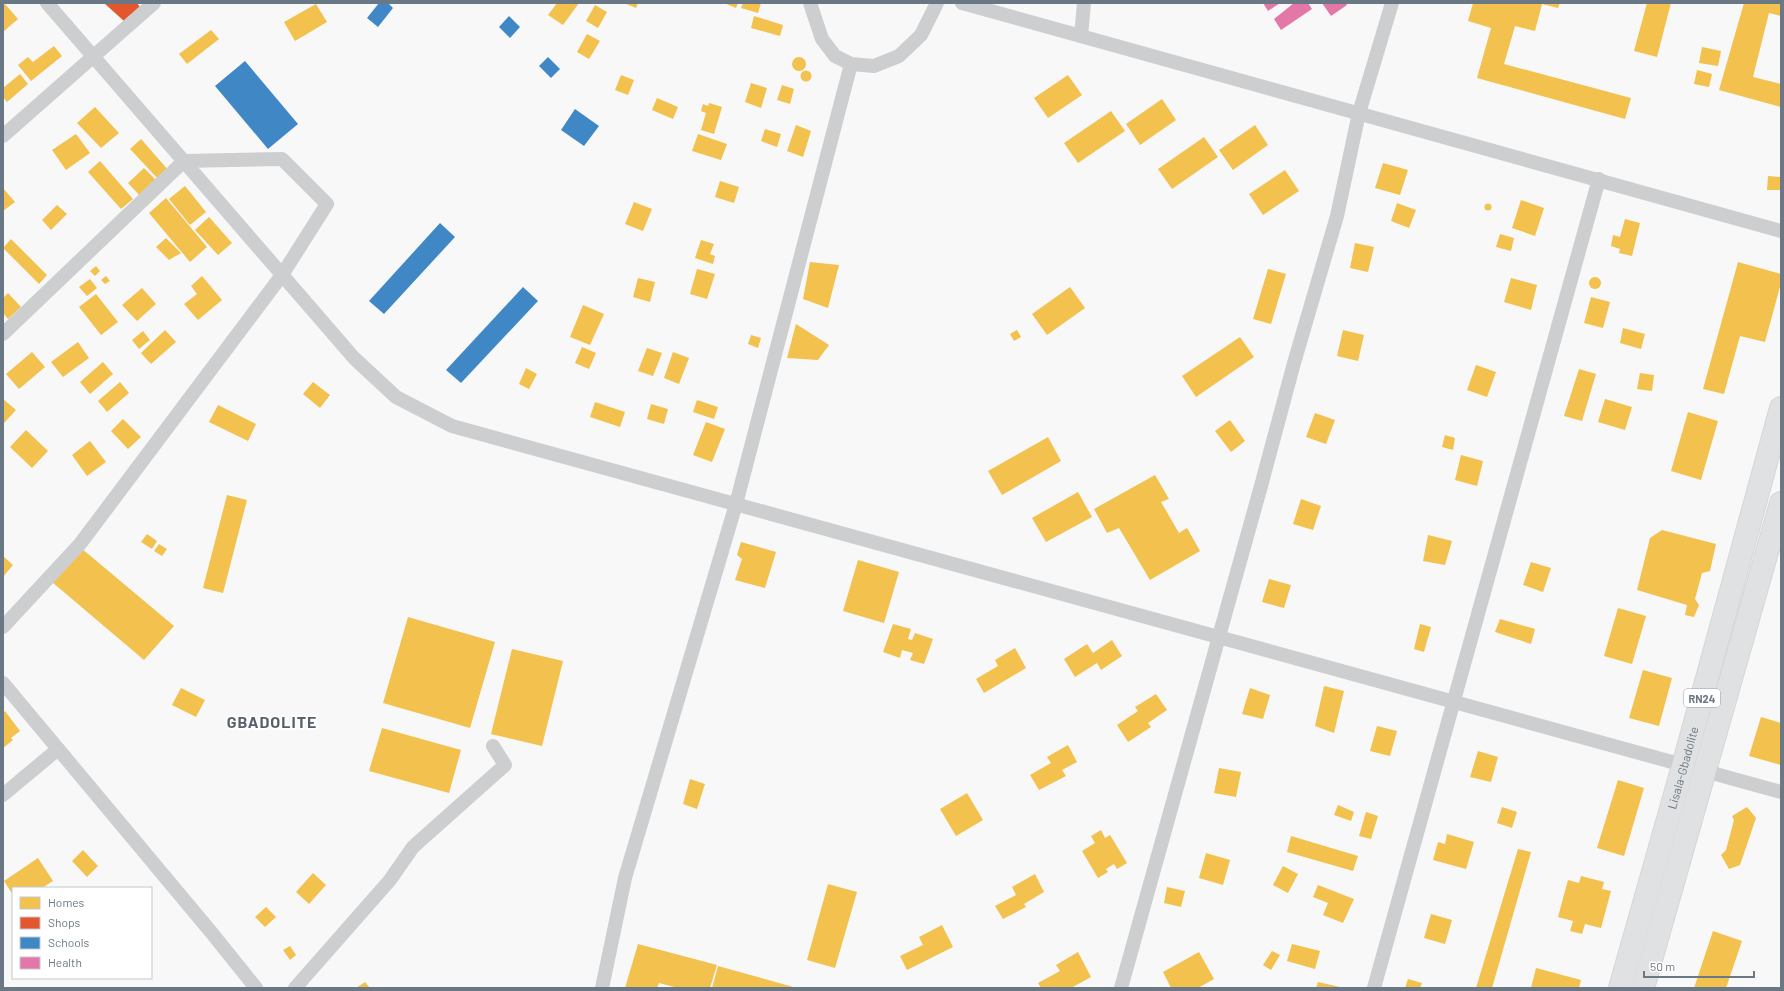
<svg xmlns="http://www.w3.org/2000/svg" width="1784" height="991" viewBox="0 0 1784 991" font-family="Barlow,sans-serif">
  <style>
    .homes { fill: #f2c14e }
    .shops { fill: #e4572e }
    .schools { fill: #3f88c5 }
    .health { fill: #e377a8 }
    .lines { fill: none; stroke-linecap: round; stroke-linejoin: round }
    .primary-casing { stroke: #d5d6d6; stroke-width: 24 }
    .minor { stroke: #cdcecf; stroke-width: 14 }
    .primary { stroke: #e0e1e2; stroke-width: 22 }
    .labels { text-anchor: middle; dominant-baseline: central; stroke-width: 4; stroke-linejoin: round; paint-order: stroke }
    .shield { fill: #fff; stroke: #97a0aa; stroke-width: 1 }
    .shield-label { font-size: 11px; font-weight: bold; fill: #6a7885 }
    .street-label { font-size: 12px; fill: #6a7885; stroke: #fff }
    .district-label { font-size: 16px; font-weight: bold; letter-spacing: 1px; fill: #58616b; stroke: #fff }
  </style>
  <rect width="100%" height="100%" fill="#f8f8f8"/>
  <!-- homes -->
  <g class="homes">
    <polygon points="557,3 579,3 563,25 548,15"/>
    <polygon points="624,3 638,3 636,8"/>
    <polygon points="724,3 738,3 736,8"/>
    <polygon points="743,3 761,3 758,13 741,8"/>
    <polygon points="1473,3 1560,3 1558,8 1542,4 1535,31 1515,26 1504,64 1631,98 1625,119 1477,78 1491,28 1468,21"/>
    <polygon points="1647,3 1671,3 1657,57 1634,51"/>
    <polygon points="1744,3 1781,3 1781,16 1769,13 1753,77 1781,84 1781,107 1719,90"/>
    <polygon points="5,4 18,19 3,32 3,6"/>
    <polygon points="316,4 327,22 295,41 284,22"/>
    <polygon points="595,5 607,12 598,28 586,21"/>
    <polygon points="754,16 783,25 780,36 751,28"/>
    <polygon points="211,30 219,39 187,64 179,54"/>
    <polygon points="587,34 600,41 589,59 577,52"/>
    <polygon points="54,46 62,56 31,81 18,65 28,57 33,62"/>
    <polygon points="1702,47 1721,51 1718,66 1699,63"/>
    <circle cx="799" cy="64" r="7"/>
    <polygon points="1697,70 1712,74 1709,87 1694,84"/>
    <circle cx="806" cy="76" r="5.5"/>
    <polygon points="20,74 28,84 7,102 3,97 3,88"/>
    <polygon points="621,75 634,80 628,95 615,90"/>
    <polygon points="1068,75 1082,95 1048,118 1034,98"/>
    <polygon points="751,83 767,88 761,108 745,102"/>
    <polygon points="782,85 794,89 790,104 777,100"/>
    <polygon points="657,98 678,107 673,119 652,110"/>
    <polygon points="1162,99 1176,120 1140,145 1126,124"/>
    <polygon points="709,103 722,107 714,134 701,130 706,113 701,111 703,104 708,106"/>
    <polygon points="95,107 119,133 101,148 77,123"/>
    <polygon points="1111,111 1125,131 1078,163 1064,143"/>
    <polygon points="796,125 811,131 803,157 787,151"/>
    <polygon points="1255,125 1268,145 1233,170 1219,150"/>
    <polygon points="765,129 781,134 777,147 761,141"/>
    <polygon points="76,134 90,153 66,170 52,150"/>
    <polygon points="698,134 727,144 721,160 692,151"/>
    <polygon points="1204,137 1218,157 1172,189 1158,169"/>
    <polygon points="141,139 169,171 159,180 130,149"/>
    <polygon points="100,161 133,199 121,209 88,172"/>
    <polygon points="1383,163 1408,170 1400,195 1375,188"/>
    <polygon points="144,168 158,182 141,197 128,183"/>
    <polygon points="1285,170 1299,191 1263,215 1249,194"/>
    <polygon points="1768,176 1781,177 1780,190 1767,190"/>
    <polygon points="720,181 739,187 734,203 715,197"/>
    <polygon points="185,186 206,212 190,225 169,199"/>
    <polygon points="3,188 15,202 3,211"/>
    <polygon points="166,198 207,247 190,262 149,213"/>
    <polygon points="1521,200 1544,208 1535,236 1512,228"/>
    <polygon points="634,202 652,209 643,231 625,224"/>
    <polygon points="1397,203 1416,210 1409,228 1391,221"/>
    <circle cx="1488" cy="207" r="3.5"/>
    <polygon points="57,205 67,214 51,230 42,220"/>
    <polygon points="209,217 232,243 218,255 195,230"/>
    <polygon points="1625,219 1640,223 1632,256 1619,253 1620,249 1611,246 1613,235 1620,237"/>
    <polygon points="1500,234 1514,238 1511,251 1496,247"/>
    <polygon points="166,238 181,253 169,260 156,247"/>
    <polygon points="11,239 47,275 39,284 3,248"/>
    <polygon points="701,240 714,244 710,254 715,256 713,264 695,258"/>
    <polygon points="1355,243 1374,247 1368,272 1350,268"/>
    <polygon points="810,262 839,265 828,308 803,299"/>
    <polygon points="1738,262 1781,274 1781,283 1765,342 1740,336 1724,394 1703,389"/>
    <polygon points="96,266 100,271 95,276 90,271"/>
    <polygon points="697,269 715,274 707,299 690,294"/>
    <polygon points="1268,269 1286,274 1271,324 1253,319"/>
    <polygon points="106,276 110,281 105,284 101,280"/>
    <polygon points="202,276 222,300 198,320 184,304 197,294 191,286"/>
    <circle cx="1595" cy="283" r="6"/>
    <polygon points="638,278 655,282 650,302 633,297"/>
    <polygon points="1511,278 1537,285 1531,310 1504,302"/>
    <polygon points="90,279 97,288 87,296 79,287"/>
    <polygon points="1070,287 1085,308 1047,335 1032,314"/>
    <polygon points="142,288 156,304 137,321 122,305"/>
    <polygon points="8,293 21,307 8,319 3,313 3,298"/>
    <polygon points="96,294 118,322 101,335 79,307"/>
    <polygon points="1591,297 1610,302 1603,328 1584,323"/>
    <polygon points="583,305 604,314 590,345 570,337"/>
    <polygon points="796,324 829,345 818,360 787,358"/>
    <polygon points="1623,328 1645,334 1641,349 1620,343"/>
    <polygon points="165,330 176,342 151,364 141,353"/>
    <polygon points="1017,330 1021,337 1014,341 1010,334"/>
    <polygon points="1343,330 1364,335 1358,361 1337,356"/>
    <polygon points="143,331 150,340 139,349 132,340"/>
    <polygon points="751,335 761,338 758,348 748,344"/>
    <polygon points="1240,337 1254,357 1196,397 1182,376"/>
    <polygon points="78,342 89,358 63,377 51,362"/>
    <polygon points="582,347 596,353 589,369 575,363"/>
    <polygon points="647,348 662,353 653,376 638,371"/>
    <polygon points="32,352 45,367 19,389 6,374"/>
    <polygon points="673,352 689,358 679,384 664,378"/>
    <polygon points="103,362 113,374 90,394 80,382"/>
    <polygon points="1476,365 1496,372 1487,397 1467,390"/>
    <polygon points="526,368 537,374 529,389 519,384"/>
    <polygon points="1579,369 1596,374 1582,421 1564,416"/>
    <polygon points="1640,373 1654,375 1652,391 1637,389"/>
    <polygon points="120,382 129,393 107,412 98,401"/>
    <polygon points="313,382 330,395 320,408 303,394"/>
    <polygon points="3,399 16,410 3,424"/>
    <polygon points="1605,399 1632,407 1625,430 1598,422"/>
    <polygon points="697,400 718,407 714,419 693,412"/>
    <polygon points="595,402 625,412 620,427 590,417"/>
    <polygon points="651,404 668,409 664,424 647,419"/>
    <polygon points="218,405 256,424 248,441 209,422"/>
    <polygon points="1688,412 1718,421 1701,480 1671,471"/>
    <polygon points="1315,413 1335,420 1326,444 1306,437"/>
    <polygon points="123,419 141,437 128,449 111,431"/>
    <polygon points="1230,420 1245,441 1231,452 1215,431"/>
    <polygon points="706,422 725,429 712,462 693,455"/>
    <polygon points="26,430 48,451 32,468 10,447"/>
    <polygon points="1445,435 1455,438 1453,450 1442,447"/>
    <polygon points="1048,437 1061,461 1002,495 988,471"/>
    <polygon points="90,441 106,462 87,476 72,455"/>
    <polygon points="1461,455 1483,461 1477,486 1455,480"/>
    <polygon points="1155,475 1169,499 1161,502 1179,533 1187,528 1200,551 1150,580 1119,528 1107,533 1094,509"/>
    <polygon points="1078,492 1092,517 1046,542 1032,518"/>
    <polygon points="227,495 247,500 223,593 203,588"/>
    <polygon points="1301,499 1321,506 1313,530 1293,524"/>
    <polygon points="1662,530 1716,544 1710,571 1702,573 1695,599 1699,605 1694,617 1685,615 1687,605 1637,590 1650,538"/>
    <polygon points="147,534 157,541 152,549 141,542"/>
    <polygon points="1428,535 1452,541 1445,565 1423,561"/>
    <polygon points="741,542 776,552 765,588 735,580 742,559 737,555"/>
    <polygon points="159,544 167,549 162,556 154,551"/>
    <polygon points="81,548 174,626 144,660 52,582"/>
    <polygon points="3,556 13,565 3,577"/>
    <polygon points="858,560 899,572 884,623 843,611"/>
    <polygon points="1531,562 1551,568 1543,592 1523,585"/>
    <polygon points="1269,579 1291,585 1284,608 1262,602"/>
    <polygon points="1618,608 1646,616 1632,664 1604,656"/>
    <polygon points="408,617 495,642 470,728 383,703"/>
    <polygon points="1500,619 1535,629 1531,644 1495,632"/>
    <polygon points="893,624 911,629 908,639 912,640 915,633 933,639 924,664 910,660 913,653 902,650 900,658 883,652"/>
    <polygon points="1420,624 1431,627 1424,652 1414,649"/>
    <polygon points="1112,640 1122,656 1101,670 1097,663 1075,677 1064,659 1087,644 1093,653"/>
    <polygon points="1015,648 1026,668 984,693 976,679 998,666 995,660"/>
    <polygon points="512,649 563,661 542,746 491,734"/>
    <polygon points="1643,670 1672,678 1659,726 1629,718"/>
    <polygon points="1324,686 1344,691 1334,733 1315,726"/>
    <polygon points="181,688 205,700 196,717 172,705"/>
    <polygon points="1250,688 1270,695 1263,719 1242,714"/>
    <polygon points="1156,694 1167,710 1148,723 1151,727 1128,742 1117,725 1138,711 1135,707"/>
    <polygon points="5,711 20,731 11,738 13,740 3,748 3,713"/>
    <polygon points="1761,717 1781,723 1781,765 1749,756"/>
    <polygon points="1377,726 1397,731 1390,756 1370,751"/>
    <polygon points="382,728 461,750 449,793 369,771"/>
    <polygon points="1068,745 1077,762 1062,770 1066,776 1039,790 1030,775 1051,763 1047,757"/>
    <polygon points="1478,751 1498,757 1491,782 1470,777"/>
    <polygon points="1219,768 1241,772 1236,797 1214,793"/>
    <polygon points="690,779 705,784 697,809 683,804"/>
    <polygon points="1618,780 1644,788 1624,856 1597,848"/>
    <polygon points="967,793 983,820 956,836 940,809"/>
    <polygon points="1338,805 1354,812 1351,821 1334,815"/>
    <polygon points="1502,807 1517,812 1512,828 1497,823"/>
    <polygon points="1747,807 1756,818 1740,865 1729,869 1721,855 1726,850 1734,820 1732,816"/>
    <polygon points="1366,812 1378,816 1371,839 1359,836"/>
    <polygon points="1101,830 1105,838 1110,835 1127,863 1117,869 1114,864 1106,869 1108,872 1098,878 1082,851 1095,843 1091,836"/>
    <polygon points="1447,834 1474,842 1466,869 1433,860 1438,842 1445,844"/>
    <polygon points="1291,836 1358,856 1353,871 1287,852"/>
    <polygon points="1518,849 1531,852 1492,988 1476,988"/>
    <polygon points="83,850 98,866 87,877 72,861"/>
    <polygon points="1206,853 1230,860 1223,885 1199,878"/>
    <polygon points="38,858 53,881 42,888 13,888 13,895 4,881"/>
    <polygon points="1283,866 1298,874 1288,893 1273,885"/>
    <polygon points="313,873 326,885 309,904 296,892"/>
    <polygon points="1035,874 1044,892 1024,904 1026,907 1003,919 995,906 1016,895 1012,887"/>
    <polygon points="1581,876 1604,882 1602,889 1611,891 1601,928 1585,924 1582,934 1570,931 1573,921 1558,917 1568,880 1579,883"/>
    <polygon points="828,884 857,892 835,968 807,960"/>
    <polygon points="1318,885 1354,899 1343,923 1323,915 1328,903 1313,897"/>
    <polygon points="1167,887 1185,891 1181,907 1164,903"/>
    <polygon points="266,907 276,917 265,927 255,917"/>
    <polygon points="1431,914 1452,920 1445,944 1424,938"/>
    <polygon points="942,925 953,947 907,970 900,956 923,945 919,937"/>
    <polygon points="1713,931 1742,941 1726,988 1694,988"/>
    <polygon points="638,944 717,965 710,988 678,988 659,983 657,988 625,988"/>
    <polygon points="1292,944 1320,951 1315,969 1287,961"/>
    <polygon points="290,946 296,955 290,960 283,950"/>
    <polygon points="1272,951 1280,955 1271,970 1263,965"/>
    <polygon points="1078,952 1091,977 1071,988 1041,988 1038,983 1060,971 1056,965"/>
    <polygon points="1199,952 1214,979 1198,988 1171,988 1163,972"/>
    <polygon points="718,966 797,988 712,988"/>
    <polygon points="1536,968 1581,980 1579,988 1531,988"/>
    <polygon points="1408,979 1422,983 1420,988 1405,988"/>
    <polygon points="365,982 370,988 356,988"/>
    <polygon points="1318,982 1340,987 1340,988 1316,988"/>
  </g>
  <!-- shops -->
  <polygon class="shops" points="104,3 137,3 140,7 124,21"/>
  <!-- schools -->
  <g class="schools">
    <polygon points="379,3 388,3 393,8 378,27 367,18"/>
    <polygon points="509,16 520,27 510,38 499,27"/>
    <polygon points="548,57 560,69 551,78 539,66"/>
    <polygon points="245,61 298,124 268,149 215,86"/>
    <polygon points="575,109 599,126 584,146 561,130"/>
    <polygon points="440,223 455,237 384,314 369,301"/>
    <polygon points="523,287 538,301 461,383 446,370"/>
  </g>
  <!-- health -->
  <g class="health">
    <polygon points="1263,3 1280,3 1268,11"/>
    <polygon points="1294,3 1308,3 1312,9 1281,30 1274,19"/>
    <polygon points="1322,3 1346,3 1347,5 1331,16"/>
  </g>
  <g class="lines">
    <!-- primary casing -->
    <g class="primary-casing">
      <g id="primary">
        <path id="s1" d="M1620 988 1683 766 1781 408"/>
        <polyline points="1643,988 1781,503"/>
      </g>
    </g>
    <!-- minor -->
    <g class="minor">
      <polyline points="47,3 354,358 396,397 452,426 1781,792"/>
      <polyline points="810,3 822,39 835,56 851,64 874,66 899,56 921,35 937,3"/>
      <polyline points="962,3 1781,231"/>
      <polyline points="1081,36 1084,3"/>
      <polyline points="3,136 154,3"/>
      <polyline points="3,334 184,161 282,159 327,204 282,275 80,544 3,627"/>
      <polyline points="3,683 211,932 256,988"/>
      <polyline points="3,795 58,749"/>
      <polyline points="295,988 390,880 413,847 505,765 493,746"/>
      <polyline points="602,988 625,878 736,504 851,64"/>
      <polyline points="1121,988 1261,486 1294,363 1337,216 1359,113 1392,3"/>
      <polyline points="1374,988 1599,179"/>
    </g>
    <!-- primary -->
    <use href="#primary" class="primary"/>
  </g>
  <g class="labels">
    <!-- shield labels -->
    <rect class="shield" x="1684" y="689" width="36" height="18" rx="3"/>
    <g class="shield-label">
      <text x="1702" y="698">RN24</text>
    </g>
    <!-- street labels -->
    <g class="street-label">
      <text stroke="none"><textPath href="#s1" startOffset="229">Lisala-Gbadolite</textPath></text>
    </g>
    <!-- district labels -->
    <g class="district-label">
      <text x="272" y="721">GBADOLITE</text>
    </g>
  </g>
  <!-- border -->
  <rect width="1784" height="991" fill="none" stroke="#6a7885" stroke-width="8"/>
  <!-- legend -->
  <rect x="12" y="887" width="140" height="92" fill="#ffffff" stroke="#c3c9ce"/>
  <rect x="20" y="897" width="20" height="12" fill="#f2c14e" stroke="#c3c9ce"/>
  <text x="48" y="907" font-size="12" fill="#6a7885">Homes</text>
  <rect x="20" y="917" width="20" height="12" fill="#e4572e" stroke="#c3c9ce"/>
  <text x="48" y="927" font-size="12" fill="#6a7885">Shops</text>
  <rect x="20" y="937" width="20" height="12" fill="#3f88c5" stroke="#c3c9ce"/>
  <text x="48" y="947" font-size="12" fill="#6a7885">Schools</text>
  <rect x="20" y="957" width="20" height="12" fill="#e377a8" stroke="#c3c9ce"/>
  <text x="48" y="967" font-size="12" fill="#6a7885">Health</text>
  <!-- scale -->
  <path d="M1644 971v6h110v-6" fill="none" stroke="#6a7885" stroke-width="2"/>
  <text x="1650" y="971" font-size="12" fill="#6a7885" stroke="#ffffff" stroke-width="3" paint-order="stroke">50 m</text>
</svg>
